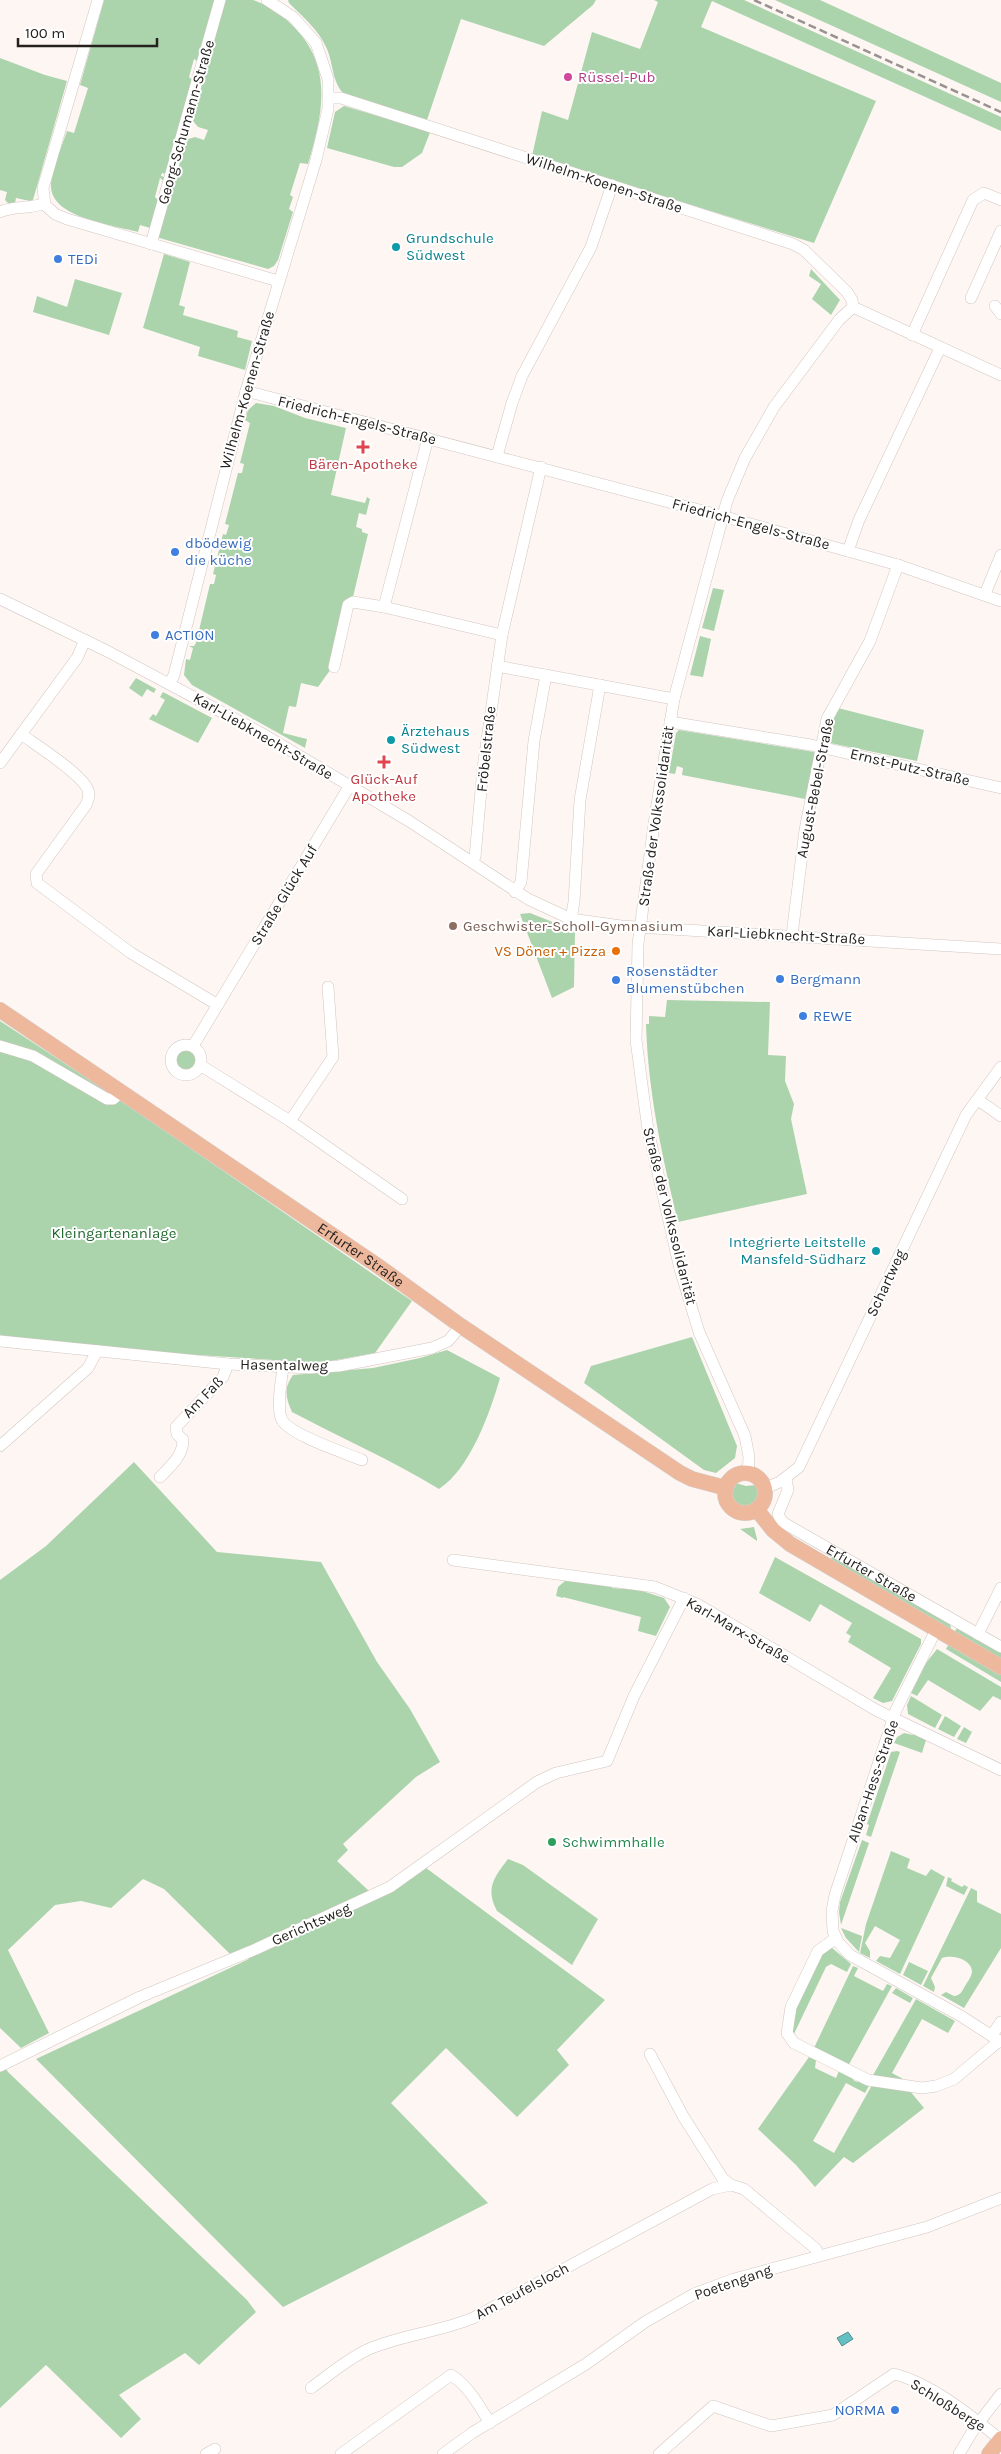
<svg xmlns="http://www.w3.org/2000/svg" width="1001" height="2454" viewBox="0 0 1001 2454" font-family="Karla,sans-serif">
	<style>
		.green { fill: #abd4ad }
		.water { fill: #64bfc3; stroke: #519092 }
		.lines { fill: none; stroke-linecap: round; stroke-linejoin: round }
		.minor-casing { stroke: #d2c6c0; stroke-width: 12 }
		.major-casing { stroke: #d3d3d2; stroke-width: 16 }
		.minor { stroke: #fff; stroke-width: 11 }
		.major { stroke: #eeb89d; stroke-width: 15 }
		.rail { stroke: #989290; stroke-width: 2.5; stroke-dasharray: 8 4; stroke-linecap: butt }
		.hotel-dot { fill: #d1479c; stroke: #fff; stroke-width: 2 }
		.culture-dot { fill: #0f9aa8; stroke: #fff; stroke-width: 2 }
		.shop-dot { fill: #3f7fe0; stroke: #fff; stroke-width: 2 }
		.health-dot { fill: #e0444e; stroke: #fff; stroke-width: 2 }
		.education-dot { fill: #8d6e63; stroke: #fff; stroke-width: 2 }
		.food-dot { fill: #e8710a; stroke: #fff; stroke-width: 2 }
		.leisure-dot { fill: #2e9e5b; stroke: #fff; stroke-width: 2 }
		.labels { text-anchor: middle; stroke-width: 4; stroke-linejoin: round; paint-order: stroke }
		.hotel-label { font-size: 15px; fill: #b23c85; stroke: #fff; text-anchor: start }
		.street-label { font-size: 15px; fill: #25211f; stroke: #fff }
		.culture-label { font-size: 15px; fill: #0d838f; stroke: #fff; text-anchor: start }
		.shop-label { font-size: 15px; fill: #366cbe; stroke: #fff; text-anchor: start }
		.health-label { font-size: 15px; fill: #be3a42; stroke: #fff }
		.education-label { font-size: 15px; fill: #785e54; stroke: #fff; text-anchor: start }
		.food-label { font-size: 15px; fill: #c56008; stroke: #fff; text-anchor: end }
		.park-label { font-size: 15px; fill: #20682d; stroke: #fff }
		.leisure-label { font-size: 15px; fill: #27864d; stroke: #fff; text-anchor: start }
	</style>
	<rect width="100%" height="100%" fill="#fef6f3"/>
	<!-- green -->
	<path class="green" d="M104 0H218L200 63 194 59 189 77 195 83 169 175 162 173 161 176 168 178 166 183 160 178 155 197 161 203 150 228 140 225 138 232C114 225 52 218 51 187 51 171 62 146 67 131L74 133 88 88 80 85Z
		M222 0C231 0 244 0 253 0 266 4 282 15 292 25 334 66 323 114 308 164L300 163 290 195 293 197 289 209 293 212 278 260 274 266 268 269 156 237 174 184 182 141 195 137 204 140 208 130 198 127 189 116Z
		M288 0H596L593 5 544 46 461 19 427 120 343 93C332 81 333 63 327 49 319 30 303 17 289 3Z
		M654 0H744L1001 117V131L712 1 701 27 876 101 814 243 532 156 542 111 568 120 592 32 640 49 658 2Z
		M775 0H820L1001 83V102Z
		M0 58 45 75 67 81 33 200 30 201 16 198 15 204 10 205 5 200 7 192 0 190Z
		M344 106 398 122 431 130 422 153 402 167H394L327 148 335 112Z
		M164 254 190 262 179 305 185 307 183 315 238 331 237 337 252 341 245 370 198 356 200 347 143 328Z
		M811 269 840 300 831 315 812 299 821 284 809 276Z
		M75 279 122 293 109 335 33 312 37 296 67 307Z
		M256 403 274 406 305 418 346 428 331 495 365 503 367 497 370 499 366 515 359 513 356 527 362 529V532L368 534 353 597 347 602 333 666 318 687 301 683 296 707 289 706 283 733 307 739 305 748 192 685 184 675 186 659 190 660 193 648 189 646H194L196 643 210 584H214L216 575 213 574 223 534 226 535 229 525 225 524 238 473H242L244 464 240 463 250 423 245 420 248 410Z
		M713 588 724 590 714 631 702 628Z
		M700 636 711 639 703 677 690 675Z
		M136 678 156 689 154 693 147 689 142 697 129 688Z
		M163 692 212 718 198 743 149 719 153 714 156 716 165 700 160 697Z
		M838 708 924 730 917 761 830 743C827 733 832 717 838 708Z
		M679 730 814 752 815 755 805 799 682 775 683 768 677 766 675 774 669 773 676 733Z
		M530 913 575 931 574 987 552 998 520 914Z
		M667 1000 770 1002 768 1055 786 1056 785 1081 794 1104 791 1119 807 1194 678 1222C662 1156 648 1092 646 1024H649V1016L665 1017Z
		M0 1021 122 1101 412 1301 375 1353 320 1363 166 1353 0 1336Z
		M174 1061a11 11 0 1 1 22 0a11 11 0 1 1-22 0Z
		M692 1337 737 1446 735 1458 716 1473 704 1470 584 1383 591 1366Z
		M447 1350 500 1378C490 1413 470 1469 439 1489 392 1460 341 1438 292 1412 286 1398 283 1389 293 1375L373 1368 420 1358Z
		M134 1462 217 1552 321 1562 377 1662 410 1709 440 1762 416 1777 343 1844 348 1850 337 1861 369 1891 390 1882 418 1862 605 2000 557 2050 569 2065 517 2117 446 2048 391 2103 488 2203 283 2307 36 2059 249 1959 231 1955 164 1889 143 1879 111 1908 81 1901 55 1905 8 1950 49 2033 21 2048 0 2028V1580L46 1546Z
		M736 1483 746 1486 756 1485 759 1493 755 1503 745 1507 735 1502 732 1494Z
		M754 1527 757 1539V1541L740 1529Z
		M833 1555 950 1624 951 1628 950 1629 853 1575 831 1559Z
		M775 1557 921 1639V1644L892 1701 883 1703 873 1698 891 1668 848 1642 851 1636 846 1633 852 1623 820 1604 810 1622 759 1593Z
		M565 1581 612 1584V1588L639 1590 664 1598 670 1607 656 1636 638 1631 641 1617 563 1597V1598L556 1596 558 1587Z
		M957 1628 1001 1653V1661L953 1634Z
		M949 1644 1001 1674V1682L946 1649Z
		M937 1649 1001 1687V1700L993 1696 980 1711 928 1680 917 1696 911 1693 926 1663Z
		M911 1696 942 1715 935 1728 908 1714 907 1705Z
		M945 1716 961 1726 954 1737 938 1729Z
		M964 1727 972 1732 966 1743 957 1739Z
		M904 1733 913 1735 914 1733 926 1740 922 1753 894 1743 897 1737Z
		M897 1751 900 1752 871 1837 866 1835 869 1825 867 1824 891 1752Z
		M862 1840 869 1843 841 1925 839 1912 840 1902Z
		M891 1851 910 1859 907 1868 926 1876 931 1869 945 1877 900 1974 876 1961 880 1956 890 1958 900 1940 875 1926 865 1943 870 1951V1958L860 1953 866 1924Z
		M508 1859 523 1865 598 1919 572 1965 497 1911C485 1889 494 1877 508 1859Z
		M948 1877 952 1879 951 1881 962 1887 964 1885 968 1887 964 1895 946 1886Z
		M971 1888 977 1891V1902L1001 1914V1948L964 2008 941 1995 946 1992 954 1996C961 1995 962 1991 965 1986 968 1981 972 1976 972 1971 971 1959 952 1954 942 1958L931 1978 935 1987 934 1992 923 1986Z
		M841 1928 862 1936 859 1952 846 1938Z
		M831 1947 851 1964 847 1972 831 1964 826 1967 792 2038 790 2021 821 1951Z
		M909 1962 928 1971 921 1985 903 1975Z
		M853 1966 858 1968 854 1976 883 1991 887 1984 892 1986 847 2068 813 2050Z
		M896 1988 913 1998 910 2003 892 1993Z
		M916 1999 955 2021 948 2033 922 2019 892 2073 903 2079 901 2082 872 2077Z
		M809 2057 816 2060 815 2068 836 2078 839 2071 853 2077V2080L857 2082 859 2080 870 2084 865 2093 846 2083 813 2141 834 2153 872 2085 910 2091 924 2108 853 2163 844 2157 815 2187 796 2165 758 2129Z
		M0 2061 8 2072 247 2300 256 2312 199 2365 185 2353 119 2395 141 2419 121 2438 46 2365 0 2408Z"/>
	<!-- water -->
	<path class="water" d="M848 2332 853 2339 842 2346 837 2338Z"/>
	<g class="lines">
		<defs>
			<g id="minor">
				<path d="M98 0 43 188 45 205 55 214 67 219 278 281"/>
				<path d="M329 98H341L793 244 804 250 847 292 852 300 853 307"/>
				<path d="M0 212C15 205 30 210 44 203"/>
				<path d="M151 244 220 0"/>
				<path d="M971 298 1001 231"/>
				<path d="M995 306 1001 314"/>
				<path d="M853 307 1001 375"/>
				<path d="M912 335 973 200 984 193 1001 200"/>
				<path d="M246 391 722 516 898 565 1001 601"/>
				<path d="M497 456 512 403 522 376 591 247 612 185"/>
				<path d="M848 551 859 520 940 348"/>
				<path d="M985 594 1001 555"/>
				<path d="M0 599 107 651 261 733 409 821 528 899 571 919 621 926 1001 949"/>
				<path d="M384 607 428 438"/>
				<path d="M497 666 674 699"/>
				<path d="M334 667 348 605 353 602 384 607 502 635"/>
				<path d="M170 683 174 675 246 391 316 160 328 109V79L316 43 293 17 267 0"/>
				<path d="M670 722 811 745 1001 788"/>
				<path d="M21 734C36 745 82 774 88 790 90 796 88 800 86 805L36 874 37 883 131 953 218 1005"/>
				<path d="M0 763 77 658 85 640"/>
				<path d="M472 862 475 857 483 768 502 635 541 467"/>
				<path d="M515 892 521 882 534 741 546 675"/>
				<path d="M571 919 574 902 580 800 600 685"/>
				<path d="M792 935 805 830 827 719 870 641 898 565"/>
				<circle cx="186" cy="1060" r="15"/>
				<path d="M0 1046 33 1056 107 1099H113L121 1092"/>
				<path d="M193 1046 350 785"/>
				<path d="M200 1065 290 1121 402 1199"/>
				<path d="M978 1100 1001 1116"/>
				<path d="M290 1121 333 1057 328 987"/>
				<path d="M0 1341 228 1364 310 1368 339 1366 432 1348 448 1341 461 1326"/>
				<path d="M283 1368C281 1383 277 1404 281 1418 286 1434 346 1453 362 1460"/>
				<path d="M0 1446 88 1368 97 1351"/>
				<path d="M748 1474 749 1457 745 1436 699 1332 680 1269 648 1130 636 1040 638 944 655 817 674 699 727 501 745 458 774 407 839 320 853 307"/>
				<path d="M160 1477C170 1467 183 1456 183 1440L177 1434 176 1427 223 1377 228 1364"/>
				<path id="s1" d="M786 1479 788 1490 778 1514 782 1522 1001 1647"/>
				<path d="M765 1488 780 1482 799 1467 966 1115 1001 1067"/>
				<path d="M453 1560 655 1587 697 1604 876 1710 1001 1770"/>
				<path d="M936 1630 896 1710 835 1895 832 1911 833 1931 838 1942 850 1955 961 2016 1001 2042"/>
				<path d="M978 1634 1001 1588"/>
				<path d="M836 1938 818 1951 791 2007 787 2033 794 2043 868 2080 922 2088 936 2086 954 2079 999 2041"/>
				<path d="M992 2035 1001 2022"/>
				<path d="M650 2054 683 2116 723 2179 731 2185 744 2189 816 2249 818 2256"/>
				<path d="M0 2066 140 1997 256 1949 390 1887 537 1782 556 1773 607 1761 634 1696 684 1598"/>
				<path d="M311 2388C329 2375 347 2359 369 2349 402 2335 439 2332 473 2318L712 2189 731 2185"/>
				<path d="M206 2454 215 2449"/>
				<path d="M341 2454 451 2375C469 2386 479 2406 490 2423"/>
				<path d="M443 2454 472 2433 586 2364 645 2322 694 2294 734 2279 927 2227 1001 2198"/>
				<path d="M659 2454 713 2406 771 2426 833 2415 894 2374C931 2383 971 2416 1001 2440"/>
				<path d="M959 2454 974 2429 1001 2394"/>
			</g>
			<g id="major">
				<path id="s2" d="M0 1010 378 1266 461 1326 680 1473 692 1479 726 1488"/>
				<circle cx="745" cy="1493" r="20"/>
				<path d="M757 1510 773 1530 790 1544 1001 1667"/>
				<path d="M989 2454 1001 2439"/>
			</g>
		</defs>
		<!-- minor casing -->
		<use href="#minor" class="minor-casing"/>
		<!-- major casing -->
		<use href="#major" class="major-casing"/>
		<!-- minor -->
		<use href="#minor" class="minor"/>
		<!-- major -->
		<use href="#major" class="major"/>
		<!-- rail -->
		<path class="rail" d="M754 0 1001 112"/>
	</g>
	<!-- markers -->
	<circle class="hotel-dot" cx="568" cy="77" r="5"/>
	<g class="culture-dot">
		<circle cx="396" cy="247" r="5"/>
		<circle cx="391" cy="740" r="5"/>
		<circle cx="876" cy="1251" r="5"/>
	</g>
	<g class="shop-dot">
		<circle cx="58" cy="259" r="5"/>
		<circle cx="175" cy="552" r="5"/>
		<circle cx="155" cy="635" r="5"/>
		<circle cx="780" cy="979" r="5"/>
		<circle cx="616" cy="980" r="5"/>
		<circle cx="803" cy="1016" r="5"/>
		<circle cx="895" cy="2410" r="5"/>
	</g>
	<g class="health-dot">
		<path d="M360.5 439.5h5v5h5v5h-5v5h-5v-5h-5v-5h5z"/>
		<path d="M381.5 754.5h5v5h5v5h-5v5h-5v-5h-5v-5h5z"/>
	</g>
	<circle class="education-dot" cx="453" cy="926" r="5"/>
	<circle class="food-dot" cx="616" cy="951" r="5"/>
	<circle class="leisure-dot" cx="552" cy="1842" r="5"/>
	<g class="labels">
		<!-- hotel labels -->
		<g class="hotel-label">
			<text x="578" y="82">Rüssel-Pub</text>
		</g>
		<!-- street labels -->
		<g class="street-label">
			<text transform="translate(186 122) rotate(-74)" y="5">Georg-Schumann-Straße</text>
			<text transform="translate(604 183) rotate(18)" y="5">Wilhelm-Koenen-Straße</text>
			<text transform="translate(247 390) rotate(-74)" y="5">Wilhelm-Koenen-Straße</text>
			<text transform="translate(357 420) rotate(14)" y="5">Friedrich-Engels-Straße</text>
			<text transform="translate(751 524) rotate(15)" y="5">Friedrich-Engels-Straße</text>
			<text transform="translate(263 736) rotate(30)" y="5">Karl-Liebknecht-Straße</text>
			<text transform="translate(486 749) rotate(-84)" y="5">Fröbelstraße</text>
			<text transform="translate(910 767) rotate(13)" y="5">Ernst-Putz-Straße</text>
			<text transform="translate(815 788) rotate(-79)" y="5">August-Bebel-Straße</text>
			<text transform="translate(656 816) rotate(-82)" y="5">Straße der Volkssolidarität</text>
			<text transform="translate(284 895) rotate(-59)" y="5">Straße Glück Auf</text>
			<text transform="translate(786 935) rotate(3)" y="5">Karl-Liebknecht-Straße</text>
			<text transform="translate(670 1216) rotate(76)" y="5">Straße der Volkssolidarität</text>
			<text dy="5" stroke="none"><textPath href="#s2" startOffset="436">Erfurter Straße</textPath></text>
			<text transform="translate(886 1283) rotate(-65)" y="5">Schartweg</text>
			<text transform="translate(284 1365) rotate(1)" y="5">Hasentalweg</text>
			<text transform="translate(203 1397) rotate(-46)" y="5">Am Faß</text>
			<text dy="5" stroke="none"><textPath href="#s1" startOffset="149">Erfurter Straße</textPath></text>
			<text transform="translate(738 1630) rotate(30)" y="5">Karl-Marx-Straße</text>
			<text transform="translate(873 1781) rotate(-71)" y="5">Alban-Hess-Straße</text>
			<text transform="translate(311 1924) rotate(-24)" y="5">Gerichtsweg</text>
			<text transform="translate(733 2282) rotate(-19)" y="5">Poetengang</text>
			<text transform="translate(522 2291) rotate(-28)" y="5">Am Teufelsloch</text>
			<text transform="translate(948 2405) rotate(32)" y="5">Schloßberge</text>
		</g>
		<!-- culture labels -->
		<g class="culture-label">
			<text x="406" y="243">Grundschule<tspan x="406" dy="17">Südwest</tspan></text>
			<text x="401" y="736">Ärztehaus<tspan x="401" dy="17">Südwest</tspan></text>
			<text x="866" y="1247" text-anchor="end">Integrierte Leitstelle<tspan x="866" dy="17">Mansfeld-Südharz</tspan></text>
		</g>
		<!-- shop labels -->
		<g class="shop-label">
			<text x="68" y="264">TEDi</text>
			<text x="185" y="548">dbödewig<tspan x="185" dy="17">die küche</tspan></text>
			<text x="165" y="640">ACTION</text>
			<text x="626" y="976">Rosenstädter<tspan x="626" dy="17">Blumenstübchen</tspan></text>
			<text x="790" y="984">Bergmann</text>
			<text x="813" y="1021">REWE</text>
			<text x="885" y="2415" text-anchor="end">NORMA</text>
		</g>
		<!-- health labels -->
		<g class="health-label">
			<text x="363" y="469">Bären-Apotheke</text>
			<text x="384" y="784">Glück-Auf<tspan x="384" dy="17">Apotheke</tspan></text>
		</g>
		<!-- education labels -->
		<g class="education-label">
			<text x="463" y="931">Geschwister-Scholl-Gymnasium</text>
		</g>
		<!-- food labels -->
		<g class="food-label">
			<text x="606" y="956">VS Döner + Pizza</text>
		</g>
		<!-- park labels -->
		<g class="park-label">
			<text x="114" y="1238">Kleingartenanlage</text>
		</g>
		<!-- leisure labels -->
		<g class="leisure-label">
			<text x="562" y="1847">Schwimmhalle</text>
		</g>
	</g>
	<!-- scale -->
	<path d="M18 38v8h139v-8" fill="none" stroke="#25211f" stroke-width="2.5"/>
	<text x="25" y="38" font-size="15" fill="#25211f" stroke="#ffffff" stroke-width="4" paint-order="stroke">100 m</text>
</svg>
